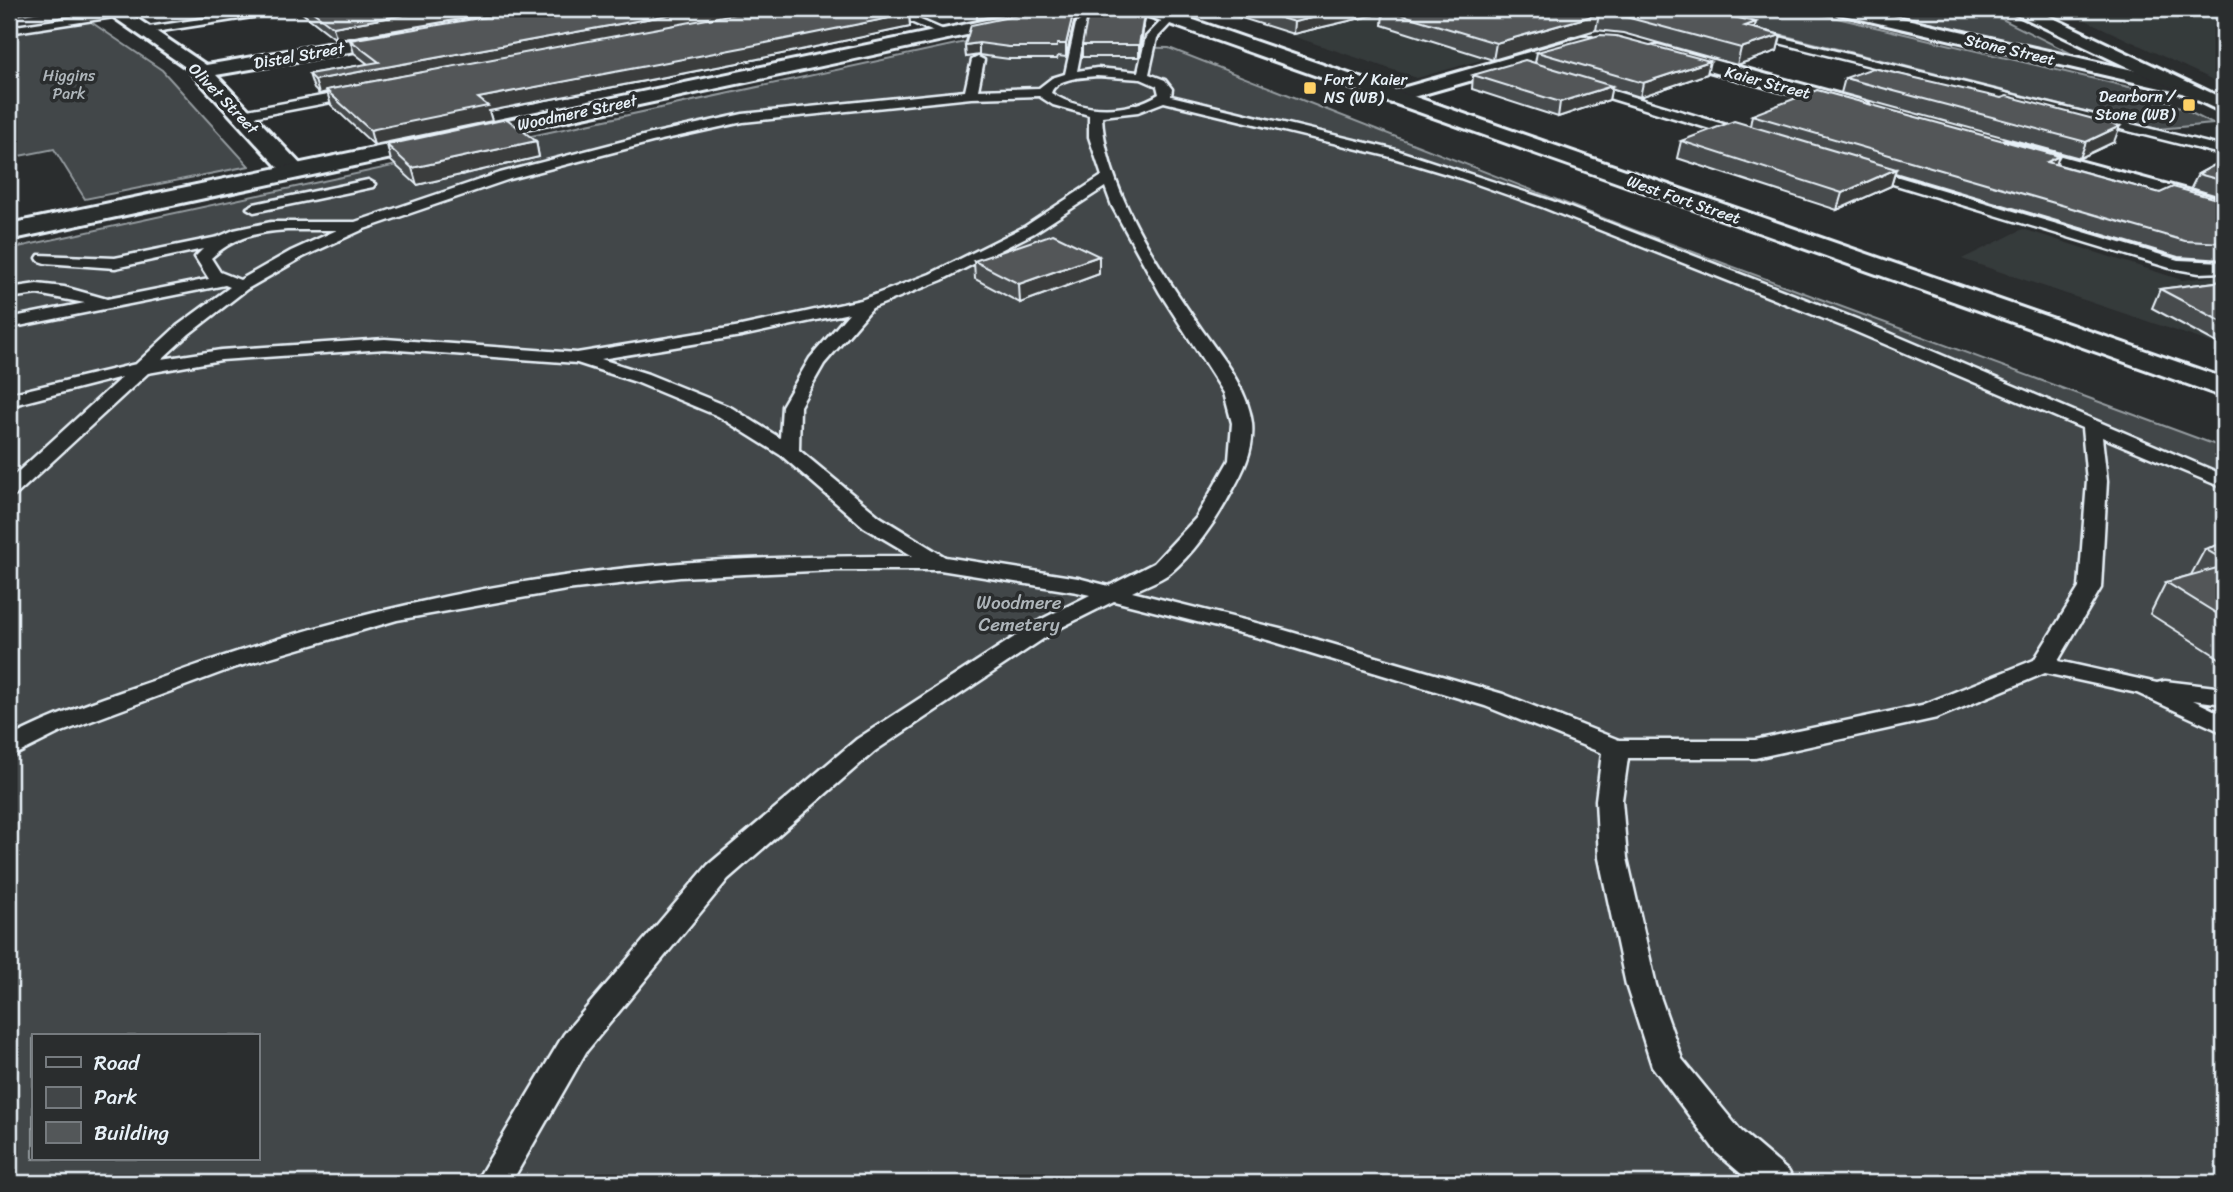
<svg xmlns="http://www.w3.org/2000/svg" width="2233" height="1192" viewBox="0 0 2233 1192" font-family="Sriracha,sans-serif">
	<style>
		.built { fill: #363a3b }
		.green { fill: #424648; stroke: #959ca0; stroke-width: 2; fill-rule: evenodd }
		.lines { fill: none; stroke-linecap: round; stroke-linejoin: round }
		.lane-casing { stroke: #e8f1f8; stroke-width: 5 }
		.street-casing { stroke: #e8f1f8; stroke-width: 6 }
		.secondary-casing { stroke: #e8f1f8; stroke-width: 6 }
		.primary-casing { stroke: #e8f1f8; stroke-width: 6 }
		.lane { fill: #2a2d2e; fill-rule: evenodd }
		.street { fill: #2a2d2e; fill-rule: evenodd }
		.secondary { fill: #2a2d2e; fill-rule: evenodd }
		.primary { fill: #2a2d2e; fill-rule: evenodd }
		.wall { fill: #474b4d; stroke: #e8f1f8; stroke-width: 2 }
		.shaded-wall { fill: #3a3d3e; stroke: #e8f1f8; stroke-width: 2 }
		.building { fill: #535759; stroke: #e8f1f8; stroke-width: 2 }
		.poi-dot { fill: #ffd166; stroke: #2a2d2e; stroke-width: 2.5 }
		.labels { text-anchor: middle; stroke-width: 7; stroke-linejoin: round; paint-order: stroke }
		.far-street-label { font-size: 16px; fill: #e8f1f8; stroke: #2a2d2e }
		.far-park-label { font-size: 16px; fill: #aeb5ba; stroke: #2a2d2e }
		.far-poi-label { font-size: 16px; fill: #e8f1f8; stroke: #2a2d2e; text-anchor: start }
		.park-label { font-size: 19px; fill: #aeb5ba; stroke: #2a2d2e }
	</style>
	<rect width="100%" height="100%" fill="#2a2d2e"/>
	<filter id="ink" filterUnits="userSpaceOnUse"><feTurbulence type="fractalNoise" baseFrequency=".0143" numOctaves="2"/><feDisplacementMap in="SourceGraphic" scale="14" xChannelSelector="R" yChannelSelector="G"/><feConvolveMatrix kernelMatrix="1 2 1 2 8 2 1 2 1" color-interpolation-filters="sRGB"/></filter>
	<g filter="url(#ink)">
		<!-- built -->
		<path class="built" d="M900 9H1004L935 23Z
			M1212 9H1632L1513 51 1417 78Z
			M2062 9H2224V85Z
			M2023 229 2182 280 2224 275V347L1962 259Z"/>
		<!-- green -->
		<path class="green" d="M1768 9H1799L2150 92 2213 124 2157 129 1730 22Z
			M1872 9H1982L2076 56Z
			M88 20 162 70 249 166 85 199 54 149 9 158V32Z
			M1021 30 1060 46 1169 48 1631 229 2224 448V1183H9V249ZM33 1036H257V1159H33Z"/>
		<g class="lines">
			<defs>
				<path id="lane" d="M265 9H289L284 12 142 34 136 31 142 28Z
					M881 9H895L953 34 943 36Z
					M1095 9H1106L1086 25 1077 71 1097 68 1138 72 1146 37 1166 16H1174V20L1157 38 1149 74 1165 80 1172 89 1171 96 1396 150 1552 201 1859 320 2224 475V488L2102 437 2107 481 2101 588 2058 661 2157 683 2165 681 2224 688V704L2193 700 2224 715V733L2137 693 2045 673 1937 718 1755 758H1628L1622 800 1627 858 1656 985 1682 1059 1741 1131 1789 1172 1794 1183H1752L1717 1153 1652 1066 1626 985 1599 858 1596 800 1602 753 1485 706 1268 640 1114 601 1058 629 875 751 728 879 586 1052 511 1183H475L564 1034 708 865 857 739 1042 619 1090 595 1077 592 940 570H834L680 577 566 590 397 620 233 668 59 733 9 758V738C57 713 109 696 161 678 327 617 504 577 680 563 758 557 836 556 913 556L864 527 782 456 718 416 636 382 577 363 385 349 221 360 148 373 16 495 9 497V480L122 377 9 406V394L136 364 177 326 230 287 225 285 9 328V318L85 303 37 294 9 298V288L37 284 64 287 107 299 209 279 195 257 203 249 115 268 45 263 39 261 37 258 39 255 115 258 218 237 234 230 271 222H355L500 173 651 134 743 114 965 91 972 60 978 57 984 60 978 90 1039 88 1052 78 1065 74 1076 24ZM1097 76 1141 79 1157 86 1159 94C1126 114 1083 113 1051 93 1056 78 1082 77 1097 76ZM1039 96 1053 105 1089 115V137L1102 176 1024 227 930 274 861 300 741 326 577 353 385 339 221 350 162 359 189 334 247 289 303 257 364 229 510 179 652 142 743 122 971 98ZM1164 102 1387 156 1460 178 1542 207 1847 328 2082 428 2087 481 2079 588 2034 660 1922 705 1755 740H1619L1503 694 1284 630 1132 592C1144 586 1159 581 1170 573 1191 556 1213 525 1226 502 1240 477 1255 453 1252 423 1248 389 1221 357 1202 330 1161 270 1105 190 1102 116L1138 112ZM1105 187 1112 206 1160 293 1224 393 1232 423 1229 460 1196 518 1154 563 1109 586 1078 578 945 557 880 517 799 450 800 406 824 364 872 308 942 280 1034 233ZM287 230H337L291 251 240 280 220 272 211 258C234 237 257 232 287 230ZM849 313 810 358 782 406 780 438 732 408 648 374 601 359 741 336Z
					M116 11 121 14 120 16 9 33V27Z
					M1751 30 2224 147V155L1747 35V31Z
					M1580 81 1753 133 1755 136 1753 139H1743L1576 88V82Z
					M359 89 365 93 363 96 242 119 236 115 242 111Z
					M1865 167 2178 260 2224 262V272L2199 273 2170 268 1860 174V168Z
					M368 180 375 184 373 187 254 212 247 208 254 204Z"/>
				<path id="street" d="M102 9H123L206 65 402 31 411 37 402 43 216 75 303 167 307 172 303 177H287L187 68Z
					M1830 9H1862L2182 81 2189 83 2192 87 2189 91 2182 93 1839 14Z
					M1585 36 1592 38 1595 42 1592 46 1392 103 1385 101 1381 97 1385 93Z
					M1658 45 1867 102 1870 107 1867 112 1859 113 1651 55 1648 51 1651 47Z
					M2005 141 2224 200V215L1997 153 1994 148 1997 143Z"/>
				<path id="secondary" d="M1039 9H1073L1064 14 9 240V224Z
					M2011 9H2034L2224 99V113L2014 13Z"/>
				<path id="primary" d="M1136 9H1162L2224 378V397L1139 13Z"/>
			</defs>
			<!-- lane casing -->
			<use href="#lane" class="lane-casing"/>
			<!-- street casing -->
			<use href="#street" class="street-casing"/>
			<!-- secondary casing -->
			<use href="#secondary" class="secondary-casing"/>
			<!-- primary casing -->
			<use href="#primary" class="primary-casing"/>
			<!-- lane -->
			<use href="#lane" class="lane"/>
			<!-- street -->
			<use href="#street" class="street"/>
			<!-- secondary -->
			<use href="#secondary" class="secondary"/>
			<!-- primary -->
			<use href="#primary" class="primary"/>
		</g>
		<!-- wall -->
		<path class="wall" d="M297 9H519L337 40Z
			M1047 9H1092L1074 22 1066 57 1058 56 1057 59H1009L979 55 966 57 965 45Z
			M1145 9V18L1139 57H1082V45Z
			M1213 9H1597L1756 22 1754 28 1781 35 1777 51 1737 65 1623 33 1596 30 1493 60 1382 25 1383 13 1293 34Z
			M909 14 910 27 748 61 489 111 492 121 374 145 331 105 327 92 319 94 314 89 309 74 368 64 354 53 350 40Z
			M1537 52 1707 74 1640 97 1611 88 1609 100 1558 117 1472 89 1473 75 1535 63Z
			M1845 78 2114 142 2080 158 1841 93Z
			M1752 115 2059 156 2056 164 2160 193 2224 201V260L2178 257 1895 173 1891 186 1837 210 1677 158 1681 141 1750 126Z
			M536 141 539 157 417 185 391 161 387 145Z
			M2224 160V198L2191 188 2198 174Z
			M974 261 1099 274 1020 303 975 279Z
			M2224 281V346L2219 344 2152 308 2160 289Z
			M2224 543V661L2150 614 2166 582 2191 575 2205 549Z"/>
		<!-- shaded-wall -->
		<path class="shaded-wall" d="M9 9H53L9 16Z
			M440 9H519L337 40 333 27Z
			M701 9H771L326 90 327 92 319 94 315 80Z
			M977 9H1028L977 19Z
			M1076 9H1092L1074 22 1066 57V44L1074 10Z
			M1145 9V18L1139 57V45Z
			M1353 9H1401H1383V13L1293 34 1294 22Z
			M909 14 910 27 748 61 489 111 492 121 374 145 370 130 478 98Z
			M1599 14 1596 30 1493 60 1496 43Z
			M1756 22 1752 38 1745 26Z
			M1781 35 1777 51 1737 65 1741 48Z
			M979 43V55L966 57 965 45Z
			M1710 61 1707 74 1640 97 1643 83Z
			M1612 86 1609 100 1558 117 1560 102Z
			M2120 126 2114 142 2080 158 2086 142Z
			M536 141 539 157 417 185 412 168Z
			M2059 156 2054 171 2047 162Z
			M1896 169 1891 186 1837 210 1842 193Z
			M1099 256V274L1020 303 1019 284Z"/>
		<!-- building -->
		<path class="building" d="M309 9H440L333 27Z
			M532 9H701L315 80 309 74 379 62 350 40Z
			M761 9H897L909 14 746 47 478 98 488 106 370 130 326 90Z
			M1047 9H1076L1074 10 1066 44H1057V47H1009L979 43 965 45 971 25Z
			M1096 9H1145L1139 45H1082L1088 15Z
			M1250 9H1353L1294 22Z
			M1383 9H1597L1601 10 1605 9H1698L1756 22 1745 26 1781 35 1741 48 1626 17 1599 14 1496 43Z
			M1600 35 1616 36 1710 61 1643 83 1537 52Z
			M1525 60 1612 86 1560 102 1473 75Z
			M1873 68 2001 98 2007 96 2120 126 2086 142 1845 78Z
			M1817 90 2059 156 2047 162 2160 193 2173 187 2224 201V243L2185 241 1752 115Z
			M507 119 536 141 412 168 387 145Z
			M1734 121 1896 169 1842 193 1681 141Z
			M2224 160V181L2198 174Z
			M1053 234 1099 256 1019 284 974 261Z
			M2224 281V323L2160 289Z
			M2224 543V560L2205 549Z
			M2224 566V618L2166 582Z"/>
	</g>
	<!-- markers -->
	<g class="poi-dot">
		<rect x="1303" y="81" width="14" height="14" rx="3.5"/>
		<rect x="2182" y="98" width="14" height="14" rx="3.5"/>
	</g>
	<g class="labels">
		<!-- far-street labels -->
		<g class="far-street-label">
			<text transform="translate(2010 49) rotate(13)" y="6">Stone Street</text>
			<text transform="translate(299 55) rotate(-10)" y="6">Distel Street</text>
			<text transform="translate(1768 82) rotate(15)" y="6">Kaier Street</text>
			<text transform="translate(224 98) rotate(46)" y="6">Olivet Street</text>
			<text transform="translate(577 112) rotate(-12)" y="6">Woodmere Street</text>
			<text transform="translate(1684 199) rotate(19)" y="6">West Fort Street</text>
		</g>
		<!-- far-park labels -->
		<g class="far-park-label">
			<text x="69" y="81">Higgins<tspan x="69" dy="18">Park</tspan></text>
		</g>
		<!-- far-poi labels -->
		<g class="far-poi-label">
			<text x="1324" y="85">Fort / Kaier<tspan x="1324" dy="18">NS (WB)</tspan></text>
			<text x="2175" y="102" text-anchor="end">Dearborn /<tspan x="2175" dy="18">Stone (WB)</tspan></text>
		</g>
		<!-- park labels -->
		<g class="park-label">
			<text x="1019" y="609">Woodmere<tspan x="1019" dy="22">Cemetery</tspan></text>
		</g>
	</g>
	<!-- margin -->
	<rect width="2233" height="1192" fill="none" stroke="#2a2d2e" stroke-width="35"/>
	<rect x="18" y="18" width="2198" height="1157" fill="none" stroke="#e8f1f8" stroke-width="2.5" filter="url(#ink)"/>
	<!-- legend -->
	<rect x="32" y="1034" width="228" height="126" fill="#2a2d2e" stroke="#767b7f" stroke-width="2"/>
	<rect x="46" y="1057" width="35" height="10" fill="#2a2d2e" stroke="#767b7f" stroke-width="2"/>
	<text x="94" y="1070" font-size="21" fill="#e8f1f8">Road</text>
	<rect x="46" y="1087" width="35" height="21" fill="#424648" stroke="#767b7f" stroke-width="2"/>
	<text x="94" y="1104" font-size="21" fill="#e8f1f8">Park</text>
	<rect x="46" y="1122" width="35" height="21" fill="#535759" stroke="#767b7f" stroke-width="2"/>
	<text x="94" y="1140" font-size="21" fill="#e8f1f8">Building</text>
</svg>
